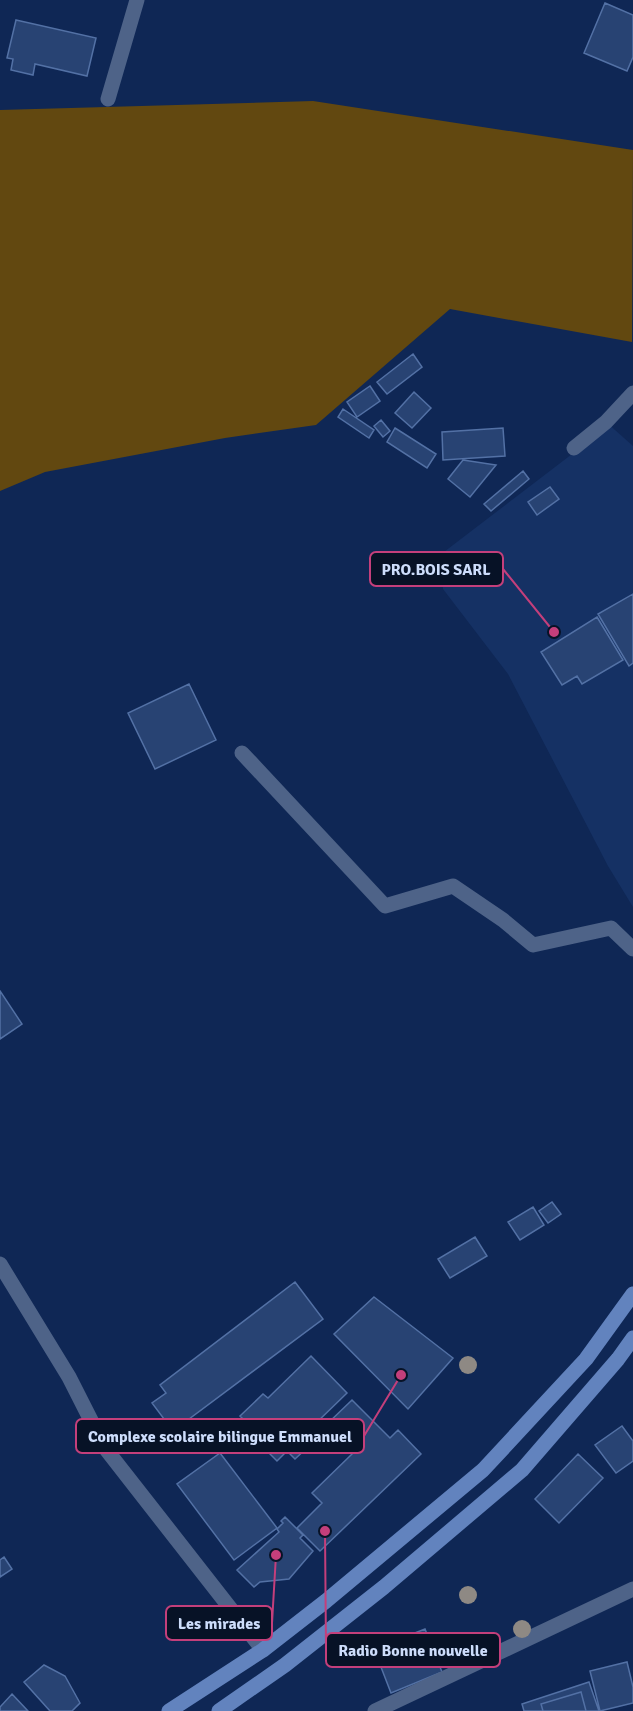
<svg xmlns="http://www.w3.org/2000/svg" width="633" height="1711" viewBox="0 0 633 1711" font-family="Signika,sans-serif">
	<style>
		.built { fill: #153164 }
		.green { fill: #624810 }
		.building { fill: #284373; stroke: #5371a5; stroke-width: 1.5 }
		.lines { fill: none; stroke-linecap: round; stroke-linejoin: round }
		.minor { stroke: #4e6388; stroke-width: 15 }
		.secondary { stroke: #6283be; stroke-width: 15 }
		.tree { fill: #8e8984 }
		.leader { fill: none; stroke: #c43f7b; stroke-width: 2 }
		.callout-dot { fill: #c43f7b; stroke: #071226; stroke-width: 2 }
		.callout { fill: #071226; stroke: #c43f7b; stroke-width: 2 }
		.callout-label { font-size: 16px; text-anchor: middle; font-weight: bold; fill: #cdddfb }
	</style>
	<rect width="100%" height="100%" fill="#0f2755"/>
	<!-- built -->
	<path class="built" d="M606 422 633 446V907L608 866 508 674 443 589 440 555 576 451Z"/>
	<!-- green -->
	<path class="green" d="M313 101 633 150 632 342 450 309 316 425 225 438 45 472 0 491V110Z"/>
	<!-- building -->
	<path class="building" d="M605 3 633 15V57L627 71 584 53Z
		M16 20 96 38 87 76 35 64 33 75 11 70 13 59 7 58Z
		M413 354 422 367 387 394 377 382Z
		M370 386 380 401 357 417 347 402Z
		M414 392 431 408 412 428 395 413Z
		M343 409 374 430 369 438 338 417Z
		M381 420 390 431 383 437 374 426Z
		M395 428 436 454 427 468 387 442Z
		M503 428 505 456 443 460 442 432Z
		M463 460 496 465 470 497 448 479Z
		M523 471 529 479 491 511 484 504Z
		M550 487 559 499 537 515 528 502Z
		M633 594V663L629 666 598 614Z
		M597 617 623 660 582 684 577 676 562 685 541 652Z
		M189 684 216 740 155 769 128 713Z
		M0 991 22 1024 0 1039Z
		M552 1202 561 1214 548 1223 539 1211Z
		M533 1207 544 1225 520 1240 508 1222Z
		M475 1237 487 1256 450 1278 438 1259Z
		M295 1282 323 1319 173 1431 152 1403 166 1393 160 1385Z
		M374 1297 453 1358 408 1409 334 1334Z
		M311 1356 347 1393 314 1425 322 1434 295 1459 287 1451 277 1461 256 1440 260 1436 240 1416 263 1394 268 1398Z
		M352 1400 390 1438 398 1430 421 1454 320 1551 297 1528 322 1503 312 1493 352 1454 325 1426Z
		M622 1426 633 1441V1461L616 1473 595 1445Z
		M220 1453 277 1528 234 1560 177 1484Z
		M578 1454 603 1478 559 1523 535 1499Z
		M285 1517 303 1535 300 1538 313 1551 289 1579 260 1582 254 1587 237 1570 279 1532 277 1529 283 1523 281 1521Z
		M4 1557 12 1569 0 1577V1560Z
		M425 1629 442 1672 391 1693 374 1649Z
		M627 1662 633 1687V1703L600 1711 590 1671Z
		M44 1665 65 1676 80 1703 72 1711H50L24 1682Z
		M589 1682 599 1711H586L581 1692 541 1704 543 1711H524L522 1704Z
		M581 1692 586 1711H543L541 1704Z
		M12 1694 28 1711H0V1707Z"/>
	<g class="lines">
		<!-- minor -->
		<path class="minor" d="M108 99 137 0
			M574 448 606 422 633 393
			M242 753 385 906 453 886 503 920 533 945 611 928 633 949
			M0 1264 69 1377 105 1448 263 1650
			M375 1711 633 1589"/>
		<!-- secondary -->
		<path class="secondary" d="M169 1711 263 1650 326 1601 483 1470 586 1359 633 1294
			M219 1711 285 1665 384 1587 522 1470 618 1359 633 1338"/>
	</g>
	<!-- trees -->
	<g class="tree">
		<circle cx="468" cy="1365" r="9"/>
		<circle cx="468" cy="1595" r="9"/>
		<circle cx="522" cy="1629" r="9"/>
	</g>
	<!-- callouts -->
	<path class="leader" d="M554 632L503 569M401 1375L364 1436M276 1555L272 1623M325 1531L326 1650"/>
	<g class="callout-dot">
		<circle cx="554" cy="632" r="6"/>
		<circle cx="401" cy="1375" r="6"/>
		<circle cx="276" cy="1555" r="6"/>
		<circle cx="325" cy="1531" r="6"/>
	</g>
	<g class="callout">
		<rect x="370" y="552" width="133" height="34" rx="6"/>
		<rect x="76" y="1419" width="288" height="34" rx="6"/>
		<rect x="166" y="1606" width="106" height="34" rx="6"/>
		<rect x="326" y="1633" width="174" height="34" rx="6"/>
	</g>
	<g class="callout-label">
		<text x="436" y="575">PRO.BOIS SARL</text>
		<text x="220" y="1442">Complexe scolaire bilingue Emmanuel</text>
		<text x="219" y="1629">Les mirades</text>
		<text x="413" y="1656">Radio Bonne nouvelle</text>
	</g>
</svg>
